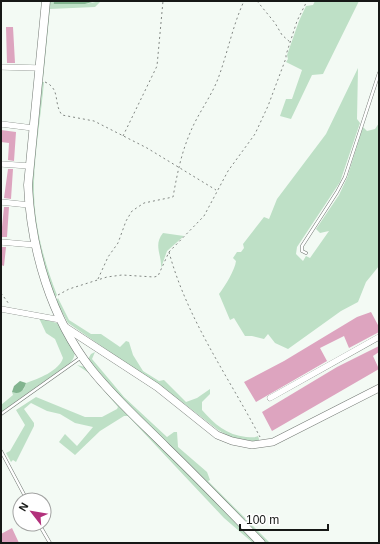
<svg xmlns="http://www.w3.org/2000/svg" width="380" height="544" viewBox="0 0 380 544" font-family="Helvetica,sans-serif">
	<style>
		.green { fill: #bee0c6 }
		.water { fill: #82b48f }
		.building { fill: #dda4bf }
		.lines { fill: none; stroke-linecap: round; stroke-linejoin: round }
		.service-casing { stroke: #717772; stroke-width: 3.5 }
		.minor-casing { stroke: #717772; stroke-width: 6 }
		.tertiary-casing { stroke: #717772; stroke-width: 8 }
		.primary-casing { stroke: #717772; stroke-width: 9 }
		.path { stroke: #828783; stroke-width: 1; stroke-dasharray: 2 3; stroke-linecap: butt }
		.service { stroke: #fff; stroke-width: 2.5 }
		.minor { stroke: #fff; stroke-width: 5.5 }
		.tertiary { stroke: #fff; stroke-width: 7 }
		.primary { stroke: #fff; stroke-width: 8 }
	</style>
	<rect width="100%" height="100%" fill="#f3faf4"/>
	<!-- green -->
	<path class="green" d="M48 1H53V3L85 4 101 1 95 7 50 9 43 80H40Z
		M315 1H359L323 74 312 75 291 119 280 116 286 99H292L302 70 286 62 288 59 287 55 299 21 306 6 313 5Z
		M358 68 357 119 360 123 340 182 297 247 296 254 303 261 306 256 310 258 329 231 320 233 316 229 339 195 347 178 363 127 367 131 375 129 379 123V266L366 282 358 302 341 311 288 349 275 343 268 334 264 339 252 336H245L234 318 230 320 219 294C225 286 235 270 236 261L233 258 237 252H241L244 248 243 244 264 217 269 219 277 199 326 134Z
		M39 82H44C41 115 35 149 34 182 33 221 43 259 57 295L55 298 43 268 31 197Z
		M163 233 184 236 167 251 161 268C162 255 153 245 163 233Z
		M58 298 69 320 91 334H101L120 347 126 341 129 342 133 355 143 371 159 381 164 380 186 402 197 398 210 389V394L202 402V410C214 424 227 435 246 437 251 437 255 438 258 436L260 442 232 438 218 430 182 402 68 323 56 301Z
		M39 318 57 323C66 335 83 349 70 363L1 412V405L13 395 12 392 15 393 24 389 26 383C38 379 59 371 63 358L55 339 46 333Z
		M95 352 92 359 124 397 167 437 174 432H177L178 447 207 472 210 480 208 481 270 543H266L120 397 88 359 91 354Z
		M77 365 85 367 258 543H253L224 518 128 416H124L100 431 75 455 59 442 65 434 77 446 93 427 75 423 60 414 47 411 31 403 24 409 34 423V426L16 462 13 460 11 462 6 453 10 451 25 425 16 410 36 397 85 417H102L117 409 118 407 89 373Z"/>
	<!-- water -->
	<path class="water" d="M53 1H96L85 4H54Z
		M20 381 26 383C24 390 20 395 12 392L14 386Z"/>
	<!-- building -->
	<path class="building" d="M6 27H13L15 63H7Z
		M1 130 16 132 14 161 8 160 9 143 1 142Z
		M8 169H13L11 199 4 198Z
		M4 207H9L7 237H1Z
		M1 247H6L4 266 1 265Z
		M371 312 379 327V332L349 348 344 336 320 348 327 361 256 402 244 382 284 361 357 317Z
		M379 346V352L373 356 379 369 272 431 262 412 337 367Z
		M12 528 19 543H1V534Z"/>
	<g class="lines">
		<defs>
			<path id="service" d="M306 253 302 251V246L337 192 345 177 379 73
				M1 414 80 358
				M1 451 27 500
				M39 524 50 543"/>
			<path id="minor" d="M1 67 39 68
				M1 124 33 128
				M1 164 30 166
				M1 202 29 205
				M1 242 35 245
				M1 309 61 320
				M270 398 379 337"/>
			<path id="tertiary" d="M65 327 157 387 217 435 232 441 252 445 273 442 379 388"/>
			<path id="primary" d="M46 1 28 185C31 250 51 318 91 369 114 398 141 422 167 448 199 479 230 511 261 543"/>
		</defs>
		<!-- service casing -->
		<use href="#service" class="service-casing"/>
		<!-- minor casing -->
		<use href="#minor" class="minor-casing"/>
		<!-- tertiary casing -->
		<use href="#tertiary" class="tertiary-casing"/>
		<!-- primary casing -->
		<use href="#primary" class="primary-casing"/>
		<!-- path -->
		<path class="path" d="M257 1 275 23 282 35 290 42
			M45 82C61 89 53 103 62 115L94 121 147 148 216 190
			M123 136 157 66 163 1
			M169 252C187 319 228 376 260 437
			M98 279 108 257 118 243 126 221 132 211 144 203 173 197C177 175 181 154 190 133 198 113 212 96 219 76 228 51 233 25 244 1
			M1 293 9 304
			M58 295 69 289 107 277 122 275 154 277 158 276 169 252 204 216 228 171 255 134 268 106 286 58V55L297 21 307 1"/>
		<!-- service -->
		<use href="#service" class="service"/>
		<!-- minor -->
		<use href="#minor" class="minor"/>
		<!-- tertiary -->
		<use href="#tertiary" class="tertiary"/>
		<!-- primary -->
		<use href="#primary" class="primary"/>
	</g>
	<!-- border -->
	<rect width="380" height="544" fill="none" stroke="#161816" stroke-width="4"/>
	<!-- north arrow -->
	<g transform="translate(32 512) rotate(301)"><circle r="19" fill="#ffffff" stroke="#a2a3a2"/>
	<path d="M0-3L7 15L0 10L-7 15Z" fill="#b2317c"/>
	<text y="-6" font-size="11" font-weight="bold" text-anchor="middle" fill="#161816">N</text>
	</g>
	<!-- scale -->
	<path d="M240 524v6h88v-6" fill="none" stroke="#161816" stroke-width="2"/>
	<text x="246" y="524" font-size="12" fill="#161816" stroke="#ffffff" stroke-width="3" paint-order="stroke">100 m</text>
</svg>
